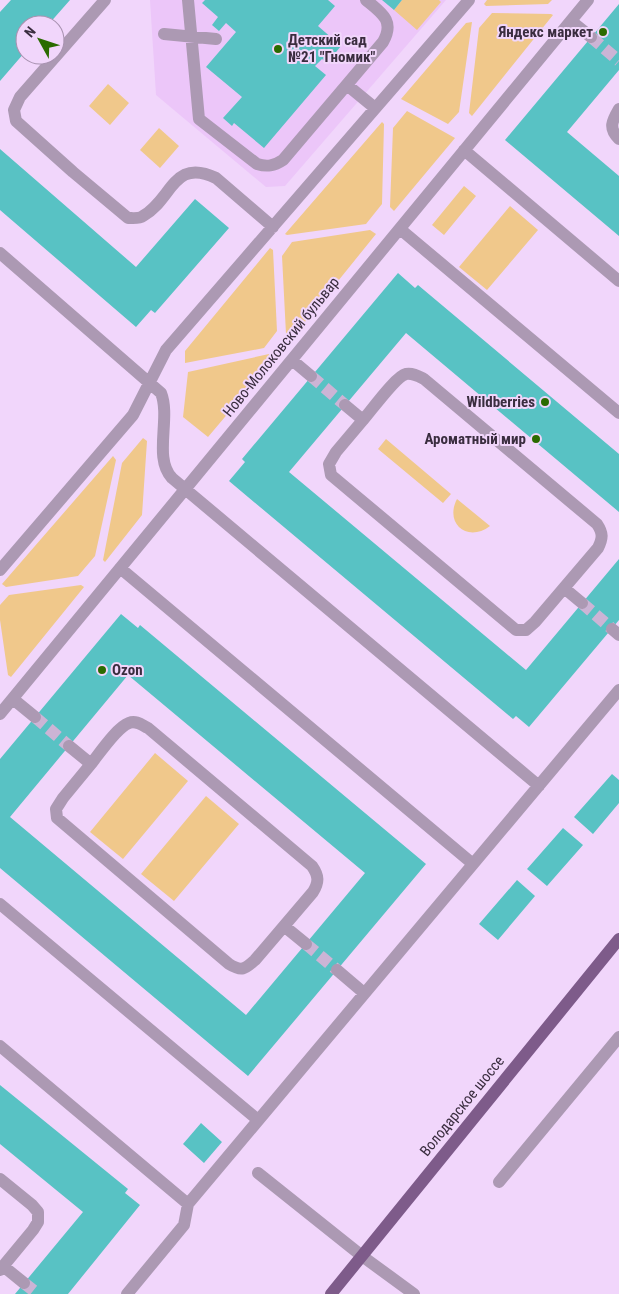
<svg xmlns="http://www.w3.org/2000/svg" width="619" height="1294" viewBox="0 0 619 1294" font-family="'Roboto Condensed',sans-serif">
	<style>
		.built { fill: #ecc6f9 }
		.green { fill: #f0c88b }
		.building { fill: #58c2c4; fill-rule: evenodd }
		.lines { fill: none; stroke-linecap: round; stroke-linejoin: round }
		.minor-tunnel { stroke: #ccb4d5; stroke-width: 12; stroke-dasharray: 12 6; stroke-linecap: butt }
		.minor { stroke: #ac99b3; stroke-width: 12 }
		.major { stroke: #7e5b8a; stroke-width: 12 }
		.poi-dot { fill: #2b6b00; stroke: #f1d6fb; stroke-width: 2 }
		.labels { text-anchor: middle; stroke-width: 4; stroke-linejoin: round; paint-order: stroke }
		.poi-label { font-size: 15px; font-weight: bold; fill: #3a2d3f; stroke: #f1d6fb; text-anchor: end }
		.street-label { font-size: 15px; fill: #3a2d3f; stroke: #f1d6fb }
	</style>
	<rect width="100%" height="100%" fill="#f1d6fb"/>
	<!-- built -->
	<path class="built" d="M150 0H446L285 186 266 187 156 95Z"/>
	<!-- green -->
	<path class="green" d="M402 0H439L441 2 417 30 394 10Z
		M487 0H552L548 4 486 6 484 4Z
		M492 13 551 14 553 15 472 116 469 113 479 28Z
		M472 22 459 112 448 124 401 99 466 23Z
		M108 84 129 103 110 125 89 106Z
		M407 111 455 138 394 211 390 207 393 128Z
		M382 122 384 124 382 204 366 224 287 235 285 234Z
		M159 128 179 146 160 168 140 150Z
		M464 186 476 196 444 235 432 225Z
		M510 206 538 230 487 290 459 267Z
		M370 230 376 234 292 338 286 334 282 256 292 242Z
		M270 248 273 250 277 331 264 348 185 363V351Z
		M269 354 274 359 208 437 183 417 188 372Z
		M143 438 147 441 142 515 105 562 103 560 122 463Z
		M386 439 451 494 443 503 378 449Z
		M113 456 116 460 95 556 78 576 6 587 2 584Z
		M457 499 490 526C468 543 444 524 457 499Z
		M81 585 84 587 11 677 8 675 0 620V605L9 595Z
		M155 753 188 781 123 859 90 832Z
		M206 796 239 824 174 901 141 874Z"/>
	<!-- building -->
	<path class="building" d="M11 0H70L48 25H25V52L0 81V12Z
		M205 0H328L335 6 318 26 341 46 327 63 322 59 315 66 326 75 264 148 234 123 232 126 223 118 242 97 206 67 236 32 226 23 219 31 212 25 218 17 202 3Z
		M382 0H402L394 10Z
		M619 4V70L567 132 619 176V236L505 140Z
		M0 149 136 267 195 199 229 228 155 313 151 310 136 327 0 210Z
		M398 273 415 288 418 285 619 454V512L406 333 289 472 526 670 619 559V620L529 727 516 716 513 719 229 481 245 462 242 459Z
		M121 614 138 628 140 625 426 864 248 1076 0 868V759ZM128 675 365 873 246 1015 10 817Z
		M612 774 619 780V803L593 834 574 817Z
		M563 828 583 845 547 886 527 869Z
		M517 880 535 896 498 940 479 924Z
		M0 1085 128 1189 125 1193 140 1205 68 1294H15L83 1212 0 1144Z
		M201 1123 222 1142 204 1163 183 1144Z"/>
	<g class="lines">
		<!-- minor-tunnel -->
		<path class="minor-tunnel" d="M591 37 619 61
			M311 376 345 405
			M582 603 612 629
			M35 717 69 746
			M306 944 337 970
			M24 1283 38 1294"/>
		<!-- minor -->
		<path class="minor" d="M105 0 20 97 14 110 16 121 73 172 128 218C133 218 139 219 143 216 172 200 173 157 216 178L273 227
			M188 0 199 119 257 164C267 167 274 166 283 160L383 42C395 21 382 13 366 0
			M571 21 591 37
			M164 34 216 39
			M347 85 375 108
			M619 109C612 121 608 128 619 139
			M464 150 619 281
			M400 229 619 413
			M0 253 161 393C171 418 153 458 172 478L539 786
			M292 360 311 376
			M345 405 363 420C371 411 396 376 406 374 413 373 418 376 424 379L597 524C603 533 603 538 598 548L535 622 526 630H516L331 475 329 464 336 452 363 420
			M120 568 473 864
			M0 570 133 415 166 350 469 0
			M564 588 582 603
			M612 629 619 635
			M13 699 35 717
			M0 714 588 0
			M69 746 91 764C99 754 117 727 129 723 136 720 142 725 148 728L312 866C319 876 319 882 313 892L255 960C245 969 242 972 229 964L57 818 56 809 63 798 91 764
			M0 904 258 1120
			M284 926 306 944
			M337 970 364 993
			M0 1046 188 1204
			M258 1173 362 1256 414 1294
			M0 1179 32 1205 38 1212V1222L33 1230 0 1270
			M499 1182 619 1037
			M3 1266 24 1283
			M127 1294 184 1225 188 1204 619 690"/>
		<!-- major -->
		<path class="major" d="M331 1294 619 939"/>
	</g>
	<!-- markers -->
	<g class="poi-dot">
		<circle cx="603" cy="32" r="5"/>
		<circle cx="278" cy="49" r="5"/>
		<circle cx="545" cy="402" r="5"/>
		<circle cx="536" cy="439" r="5"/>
		<circle cx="102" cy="670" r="5"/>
	</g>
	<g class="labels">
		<!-- poi labels -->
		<g class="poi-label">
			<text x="593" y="37">Яндекс маркет</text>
			<text x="288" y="45" text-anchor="start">Детский сад<tspan x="288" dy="17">№21 "Гномик"</tspan></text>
			<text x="535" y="407">Wildberries</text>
			<text x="526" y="444">Ароматный мир</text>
			<text x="112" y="675" text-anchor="start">Ozon</text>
		</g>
		<!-- street labels -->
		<g class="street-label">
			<text transform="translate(281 347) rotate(-51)" y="5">Ново-Молоковский бульвар</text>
			<text transform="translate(462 1106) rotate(-51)" y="5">Володарское шоссе</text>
		</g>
	</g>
	<!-- north arrow -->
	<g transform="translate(40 40) rotate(310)"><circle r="24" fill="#f1d6fb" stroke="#a892b0"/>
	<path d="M0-4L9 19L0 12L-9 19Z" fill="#2b6b00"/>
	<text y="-8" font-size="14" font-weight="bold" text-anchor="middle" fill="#3a2d3f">N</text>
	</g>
</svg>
